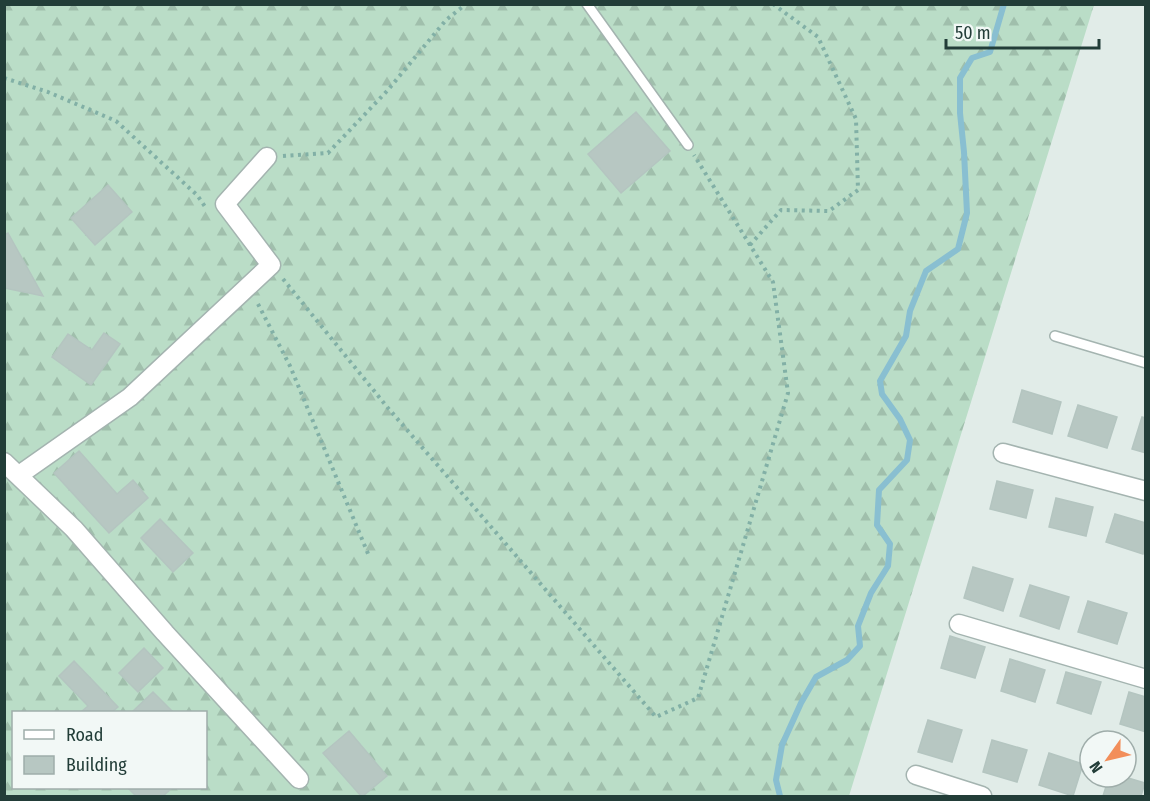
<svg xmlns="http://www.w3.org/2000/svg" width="1150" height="801" viewBox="0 0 1150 801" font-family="'Fira Sans Condensed',sans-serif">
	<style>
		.forest { fill: url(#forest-firs); fill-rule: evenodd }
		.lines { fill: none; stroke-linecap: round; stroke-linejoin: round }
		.stream { stroke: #89bfd1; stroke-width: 6 }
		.building { fill: #b7c7c2; stroke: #b4c5c0; stroke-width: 1.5 }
		.service-casing { stroke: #a4b4b0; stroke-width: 12 }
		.minor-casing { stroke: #a4b4b0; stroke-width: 21 }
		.path { stroke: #82b0a6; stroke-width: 4; stroke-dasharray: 3 4.5; stroke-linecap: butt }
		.service { stroke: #fff; stroke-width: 9 }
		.minor { stroke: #fff; stroke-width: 18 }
	</style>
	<defs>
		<pattern id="forest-firs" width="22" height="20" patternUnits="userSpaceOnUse" patternTransform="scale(1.5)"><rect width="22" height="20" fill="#baddc7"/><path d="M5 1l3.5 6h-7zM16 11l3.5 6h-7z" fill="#a0bfac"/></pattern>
	</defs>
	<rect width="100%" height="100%" fill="#e1ece8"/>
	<!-- forest -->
	<path class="forest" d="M5 5H1094L849 796H5ZM14 712H206V788H14Z"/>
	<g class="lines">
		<!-- stream -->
		<path class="stream" d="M780 796 776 780 782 745 801 703 816 677 847 660 860 646 858 626 871 593 888 566 890 544 877 525 879 490 907 460 910 440 900 419 882 394 880 381 906 336 910 311 926 271 958 249 967 213 964 152 960 113V78L972 58 990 52 1004 4"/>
	</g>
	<!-- building -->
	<path class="building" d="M636 112 670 151 621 193 588 154Z
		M108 185 132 212 95 245 71 218Z
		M8 233 43 296 4 288V235Z
		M104 333 120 344 91 385 52 357 68 334 92 350Z
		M1022 390 1061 402 1052 434 1013 422Z
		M1078 405 1117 417 1107 448 1068 436Z
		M1142 417 1146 418V453L1132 449Z
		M79 451 117 494 133 480 148 498 109 533 54 473Z
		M997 481 1033 490 1026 518 990 509Z
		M1056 498 1093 507 1086 536 1049 527Z
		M1115 514 1146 523V544L1143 554 1106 542Z
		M160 519 193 553 173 572 141 538Z
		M973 567 1013 579 1003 611 964 598Z
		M1030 585 1069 597 1059 629 1020 616Z
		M1088 601 1127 613 1117 644 1078 632Z
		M950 636 985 647 975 678 941 668Z
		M144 648 163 668 138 692 119 673Z
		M1010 659 1045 670 1035 702 1001 691Z
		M74 661 118 707 112 712H81L88 706 59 676Z
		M1066 672 1101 682 1091 714 1057 703Z
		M153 692 173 712H132Z
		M1129 692 1146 697V732L1120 724Z
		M928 720 962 730 952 762 918 752Z
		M349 731 387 776 363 796H361L323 753Z
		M992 740 1027 750 1017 782 983 772Z
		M1049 753 1083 764 1073 796 1039 785Z
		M1109 777H1125L1145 783 1141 796H1103Z
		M128 788H172L163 796H136Z"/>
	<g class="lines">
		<defs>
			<path id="service" d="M587 4 688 145
				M1055 336 1146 363"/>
			<path id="minor" d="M1003 453 1146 491
				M4 462 74 529 165 633 299 779
				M19 475 130 397 271 265 225 204 267 157
				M959 624 1146 679
				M916 775 982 796"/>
		</defs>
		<!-- service casing -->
		<use href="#service" class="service-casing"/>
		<!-- minor casing -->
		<use href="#minor" class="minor-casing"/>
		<!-- path -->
		<path class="path" d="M4 78 48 92 116 121 197 195 206 208
			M283 156 328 153 387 91 446 20 466 4
			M750 245 781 210 829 211 858 190 856 119 818 37 773 4
			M283 279 388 408 656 717 698 698 788 393 773 282 694 155
			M258 304 290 366 369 556"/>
		<!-- service -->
		<use href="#service" class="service"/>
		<!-- minor -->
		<use href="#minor" class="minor"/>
	</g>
	<!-- border -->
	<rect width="1150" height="801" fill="none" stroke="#223d38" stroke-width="12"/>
	<!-- legend -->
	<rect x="12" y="711" width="195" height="78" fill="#f2f8f6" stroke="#9fadaa" stroke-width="1.5"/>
	<rect x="24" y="730" width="30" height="9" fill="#ffffff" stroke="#9fadaa" stroke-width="1.5"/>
	<text x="66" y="741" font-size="18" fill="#223d38">Road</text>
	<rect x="24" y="756" width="30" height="18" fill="#b7c7c2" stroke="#9fadaa" stroke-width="1.5"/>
	<text x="66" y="771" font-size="18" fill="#223d38">Building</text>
	<!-- north arrow -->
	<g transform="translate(1108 759) rotate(236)"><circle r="28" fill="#f2f8f6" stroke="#9fadaa" stroke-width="1.5"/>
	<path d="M0-4.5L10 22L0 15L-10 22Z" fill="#f28e5a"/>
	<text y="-9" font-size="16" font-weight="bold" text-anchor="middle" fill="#223d38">N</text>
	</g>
	<!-- scale -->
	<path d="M946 39v9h153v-9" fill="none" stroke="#223d38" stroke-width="3"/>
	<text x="955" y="39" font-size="18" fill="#223d38" stroke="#f2f8f6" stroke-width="4.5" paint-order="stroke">50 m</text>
</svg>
